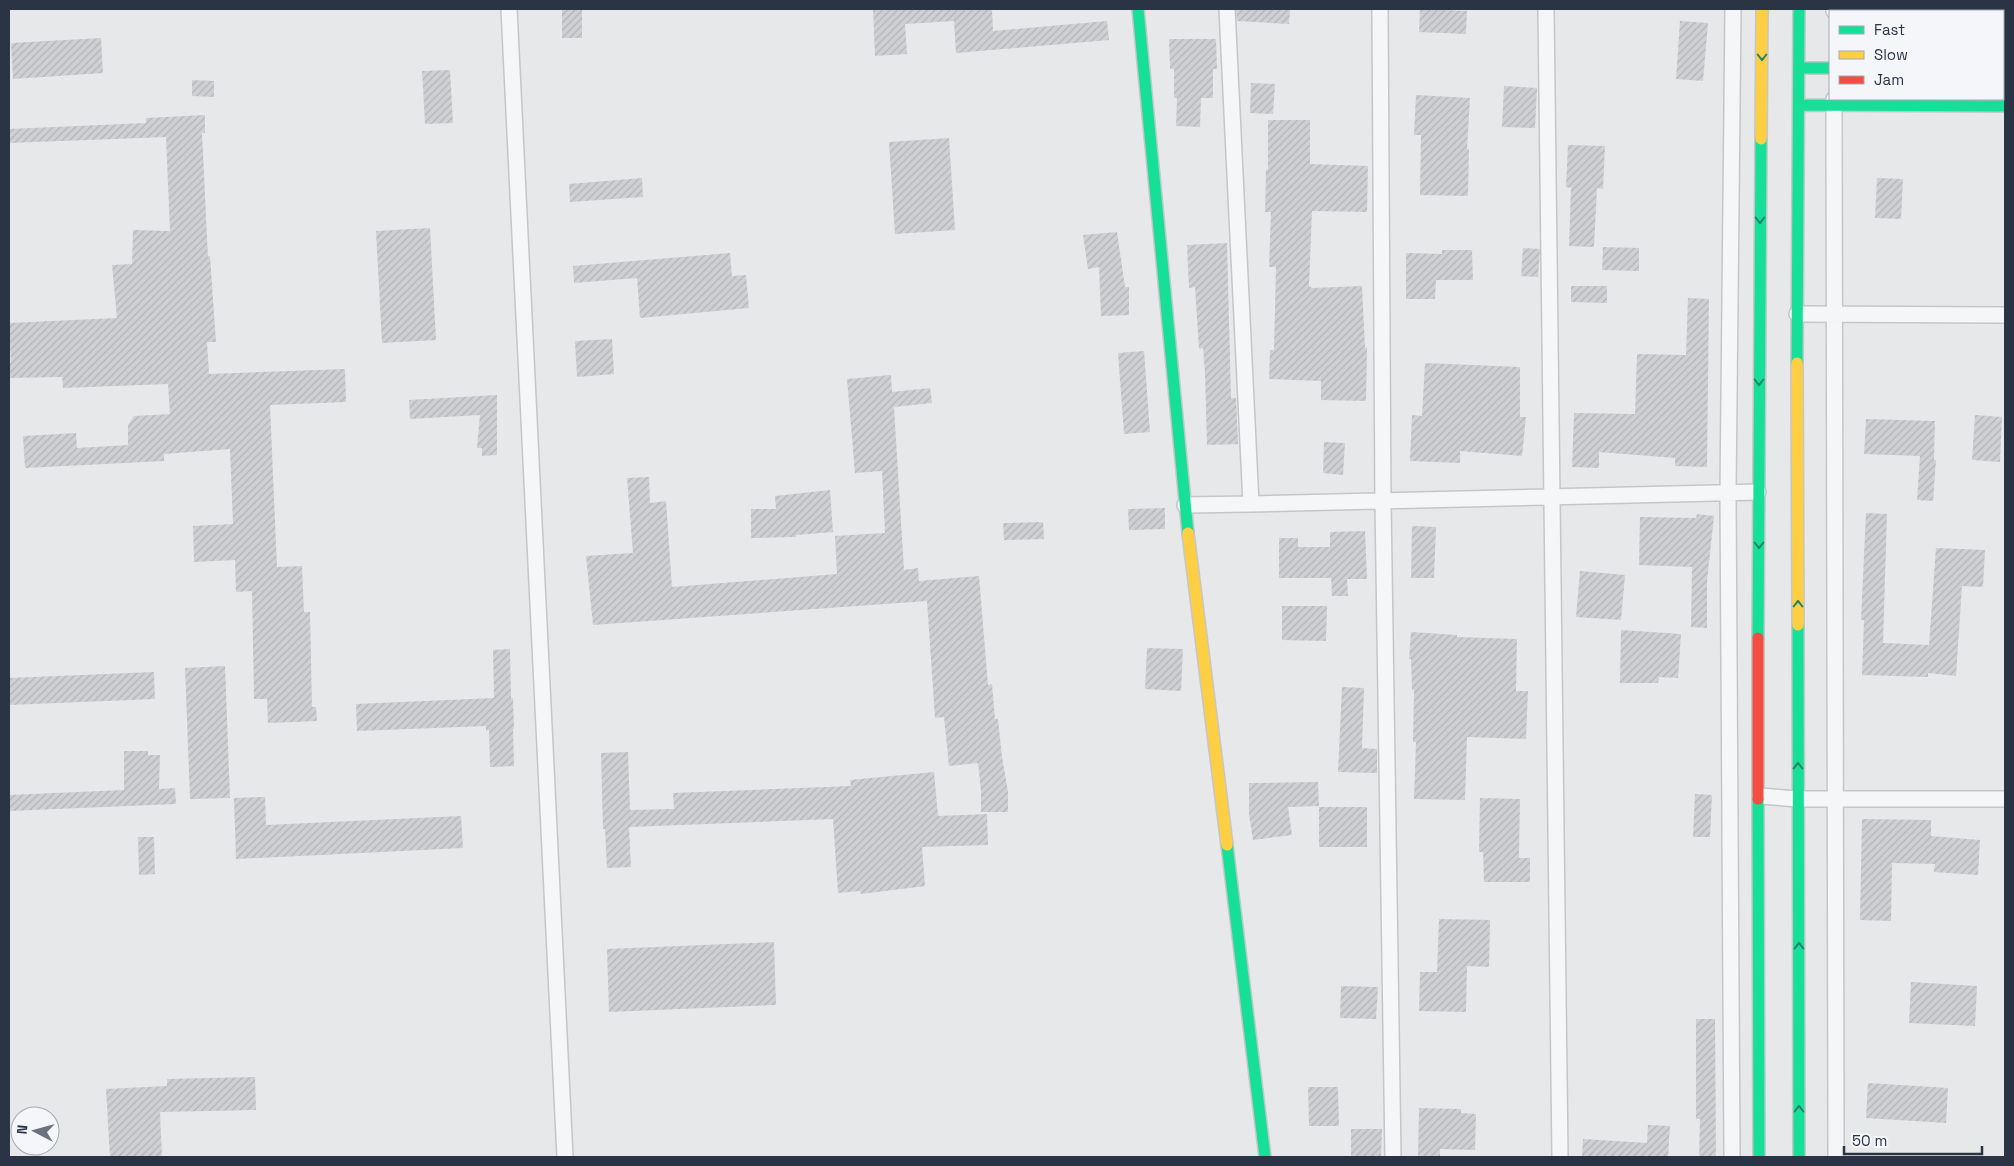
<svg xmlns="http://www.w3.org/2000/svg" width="2014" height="1166" viewBox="0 0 2014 1166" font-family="'Space Grotesk',sans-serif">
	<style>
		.building { fill: url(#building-hatch) }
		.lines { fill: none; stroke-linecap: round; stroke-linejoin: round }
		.street-casing { stroke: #c4c6c8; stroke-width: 18 }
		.fast-casing { stroke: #c4c6c8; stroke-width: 14 }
		.slow-casing { stroke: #c4c6c8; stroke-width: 14 }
		.jam-casing { stroke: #c4c6c8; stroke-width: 14 }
		.street { stroke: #f5f6f7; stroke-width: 15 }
		.fast { stroke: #16e098; stroke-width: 11 }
		.slow { stroke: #ffcf43; stroke-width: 11 }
		.jam { stroke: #f24e42; stroke-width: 11 }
		.oneway { stroke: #22816a }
	</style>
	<defs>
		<pattern id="building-hatch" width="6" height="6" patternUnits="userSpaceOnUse" patternTransform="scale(1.25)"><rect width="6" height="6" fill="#ced0d3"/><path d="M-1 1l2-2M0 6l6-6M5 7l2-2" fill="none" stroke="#b1b3b6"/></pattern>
	</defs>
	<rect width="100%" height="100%" fill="#e6e8ea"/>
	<!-- building -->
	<path class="building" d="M562 9H582V38H562Z
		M873 9H992L993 31 1107 21 1109 40 956 53 954 21 905 24 907 54 875 56Z
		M1236 9H1290L1289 24 1237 21Z
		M1420 9 1467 11 1466 34 1419 32Z
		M1680 21 1708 23 1703 81 1676 79Z
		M101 38 103 73 13 79 11 43Z
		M1169 39H1216L1217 69H1213V98H1201L1200 127 1176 126 1177 98H1174V69H1170Z
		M450 70 453 123 425 124 422 71Z
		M192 80 214 81V97L192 96Z
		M1251 83 1275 84 1273 114 1250 113Z
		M1504 86 1537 88 1535 128 1502 127Z
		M1416 95 1470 98 1467 149H1469L1468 196 1420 195 1421 135H1414Z
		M205 115V133H202L208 257 210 256 216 342H207L209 374 345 369 346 402 270 405 277 567 302 566 304 612H310L312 707H316L317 721 268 723 267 699H254L252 591 236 592 235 560 194 562 193 526 233 524 230 449 164 454V461L25 468 23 436 76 433 77 448 128 445V425L134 416 170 414 168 384 63 388 62 377 9 378V363H11L9 323 117 318 112 265 132 264 133 230 170 231 166 137 9 143V129L146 123V118Z
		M1268 120H1310V164L1368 166 1367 212 1312 211 1309 286 1312 288 1362 286 1365 348H1367L1366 401 1321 400V381L1269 379 1270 350H1274L1276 267H1269L1271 212H1265L1266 170H1268Z
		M949 138 955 230 895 234 889 142Z
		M1568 145 1605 146 1603 189 1597 188 1594 247 1569 246 1571 188 1566 187Z
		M642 178 643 197 570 202 569 184Z
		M1877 178 1903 179 1901 219 1875 218Z
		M430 228 436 340 382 343 376 231Z
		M1117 232 1125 287H1129V315L1101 316 1099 267 1088 269 1083 235Z
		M1227 243 1231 398H1236L1238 444 1207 445 1205 373 1203 348 1199 349 1195 287 1189 288 1187 245Z
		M1603 247 1639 248V271L1602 270Z
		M1523 248 1540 249 1538 277 1521 276Z
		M1442 250H1472L1473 280H1436L1435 299H1406V253L1442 254Z
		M730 253 732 276 746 275 749 308 640 318 637 278 574 283 573 266Z
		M1571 286H1607V303L1571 302Z
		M1688 298 1709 299 1707 467 1675 466V458L1599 452V468L1572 467 1574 413 1635 414 1637 354 1686 355Z
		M612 339 614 374 577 377 575 341Z
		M1144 351 1150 432 1124 434 1118 353Z
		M1425 363 1520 367V417H1526L1522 456 1460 451V463L1410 461 1412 415 1422 416Z
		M891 375 892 392 930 388 932 403 894 407 904 570 918 568 919 581 979 576 988 685 992 684 995 719H998L1002 757 1008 792V812H981V791L978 763 949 766 944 717 935 718 927 601 593 625 586 556 633 553 627 478 649 477 650 503 666 501 672 587 837 574 835 536 885 533 882 471 855 473 847 379Z
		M497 395V455L482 456V448H477L480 415 410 419 409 400Z
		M1975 415 2002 417 2000 462 1972 460Z
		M1866 419 1935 421 1934 460H1936L1933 501 1917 500 1920 456 1864 454Z
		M1324 442 1345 443 1343 475 1323 473Z
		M830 490 833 532 796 535V537L751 538V509H776L775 496Z
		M1165 508V529L1129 530 1128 509Z
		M1866 513 1887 514 1883 643 1929 645 1936 548 1985 550 1983 587 1962 586 1956 676 1928 673V677L1862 675 1864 620H1861Z
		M1697 514 1714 516 1707 581V628L1691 627 1692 567 1639 565 1640 517 1696 518Z
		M1043 522 1044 539 1004 540 1003 523Z
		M1412 526 1436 527 1434 578H1411Z
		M1365 531 1367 579H1347L1348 596H1332L1331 578H1279V538H1298V547H1330V532Z
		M1580 571 1625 575 1621 620 1576 617Z
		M1282 606H1327L1326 641 1282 640Z
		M1621 630 1681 634 1678 678 1659 677 1658 683H1620Z
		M1411 632 1457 635V637L1517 639 1516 691H1528L1526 739 1467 737 1465 800 1414 799 1416 742H1413L1414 690H1412L1411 659H1409Z
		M1147 648 1183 649 1181 691 1145 689Z
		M510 649 511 698H513L514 729H513L514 766 490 767 489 730 486 731V726L357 731 356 704 494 698 493 650Z
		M225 666 230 798 190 799 185 668Z
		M154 672 155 699 9 705V678Z
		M1342 687 1364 688 1362 748 1377 749V773L1338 772Z
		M124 751H148V755H160L159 789 175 788 176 804 9 811V795L124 790Z
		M628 752 630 810 674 809 673 793 851 786 850 780 934 772 938 816 987 814 988 845 922 847 925 886 861 894 860 891 838 893 833 819 630 827 629 828 631 867 607 868 605 829H603L601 753Z
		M1318 782 1319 806 1288 807 1292 835 1253 840 1249 815V783Z
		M1695 794 1712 795 1710 837H1693Z
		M265 797 266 825 461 816 463 848 236 859 234 798Z
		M1480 798 1520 799 1519 858H1530V882H1484L1483 852H1479Z
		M1319 807H1367V847H1319Z
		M1862 819 1931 820V836L1980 840 1978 875 1934 872 1935 864 1892 863 1891 921 1860 920Z
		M138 837H154L155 874 139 875Z
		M1439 919 1490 920 1489 967 1467 966 1466 1012 1419 1011 1420 972H1437Z
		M774 942 776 1005 609 1012 607 949Z
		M1911 982 1977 986 1975 1026 1909 1023Z
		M1341 986 1378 987 1376 1019 1340 1018Z
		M1696 1019H1715L1716 1157H1699L1700 1119H1696Z
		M255 1077 256 1110 160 1112 162 1157H110L106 1089 167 1086V1079Z
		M1868 1083 1948 1088 1946 1123 1866 1118Z
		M1308 1087H1338L1339 1126H1309Z
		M1419 1108 1461 1109V1113L1476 1114 1475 1150 1440 1149V1157H1418Z
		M1648 1125 1670 1126 1668 1157H1582L1583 1139 1647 1143Z
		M1351 1129H1382L1381 1157H1351Z"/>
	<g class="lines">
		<defs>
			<path id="street" d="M509 9 565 1157
				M1227 9 1251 504 1758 492
				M1380 9 1383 502 1393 1157
				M1546 9 1560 1157
				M1834 9V11
				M1834 99 1836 1157
				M1797 314 2005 315
				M1185 505 1251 504
				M1760 796 1798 799H2005
				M1732 1157 1728 493 1733 9"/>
			<path id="fast" d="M1138 9 1188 533
				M1799 68H1830
				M2003 69H2005
				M1799 105 2005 106
				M1797 363 1799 9
				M1798 625 1799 1157
				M1758 638 1761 139
				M1758 799 1759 1157
				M1227 845 1265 1157"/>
			<path id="slow" d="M1761 139 1762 9
				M1797 363 1798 625
				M1188 533 1227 845"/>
			<path id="jam" d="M1758 638V799"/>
		</defs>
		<!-- street casing -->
		<use href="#street" class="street-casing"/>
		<!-- fast casing -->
		<use href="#fast" class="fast-casing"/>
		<!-- slow casing -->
		<use href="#slow" class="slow-casing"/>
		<!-- jam casing -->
		<use href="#jam" class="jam-casing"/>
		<!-- street -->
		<use href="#street" class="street"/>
		<!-- fast -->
		<use href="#fast" class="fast"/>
		<!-- slow -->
		<use href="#slow" class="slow"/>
		<!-- jam -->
		<use href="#jam" class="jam"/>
	</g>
	<!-- one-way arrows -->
	<defs><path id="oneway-chevron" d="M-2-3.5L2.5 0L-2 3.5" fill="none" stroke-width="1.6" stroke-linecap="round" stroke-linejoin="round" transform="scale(1.25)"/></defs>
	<g class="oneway">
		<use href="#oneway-chevron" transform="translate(1762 57) rotate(90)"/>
		<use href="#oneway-chevron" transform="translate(1760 220) rotate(90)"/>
		<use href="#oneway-chevron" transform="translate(1759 382) rotate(90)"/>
		<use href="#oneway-chevron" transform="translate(1759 545) rotate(90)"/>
		<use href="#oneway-chevron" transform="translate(1798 604) rotate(-90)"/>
		<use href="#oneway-chevron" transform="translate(1798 766) rotate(-90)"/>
		<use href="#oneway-chevron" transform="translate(1799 946) rotate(-90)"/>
		<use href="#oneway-chevron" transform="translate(1799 1109) rotate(-90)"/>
	</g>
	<!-- border -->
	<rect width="2014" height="1166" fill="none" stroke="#2b3445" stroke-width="20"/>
	<!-- legend -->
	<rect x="1829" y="10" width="175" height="90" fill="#f4f6f9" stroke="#a4a8b1"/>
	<rect x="1839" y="26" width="25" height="8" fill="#16e098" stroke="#a4a8b1"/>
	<text x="1874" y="35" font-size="15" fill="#2b3445">Fast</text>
	<rect x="1839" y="51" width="25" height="8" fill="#ffcf43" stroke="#a4a8b1"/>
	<text x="1874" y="60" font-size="15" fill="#2b3445">Slow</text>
	<rect x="1839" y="76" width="25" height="8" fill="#f24e42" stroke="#a4a8b1"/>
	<text x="1874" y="85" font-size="15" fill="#2b3445">Jam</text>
	<!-- north arrow -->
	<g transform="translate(35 1131) rotate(276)"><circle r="24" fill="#f4f6f9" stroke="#a4a8b1"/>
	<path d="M0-4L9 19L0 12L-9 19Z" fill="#6c737f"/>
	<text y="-8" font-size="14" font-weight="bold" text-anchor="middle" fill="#2b3445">N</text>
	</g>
	<!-- scale -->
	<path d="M1844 1146v8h138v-8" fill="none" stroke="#2b3445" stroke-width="2.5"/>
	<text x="1852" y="1146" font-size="15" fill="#2b3445" stroke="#f4f6f9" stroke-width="4" paint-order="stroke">50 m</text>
</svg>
